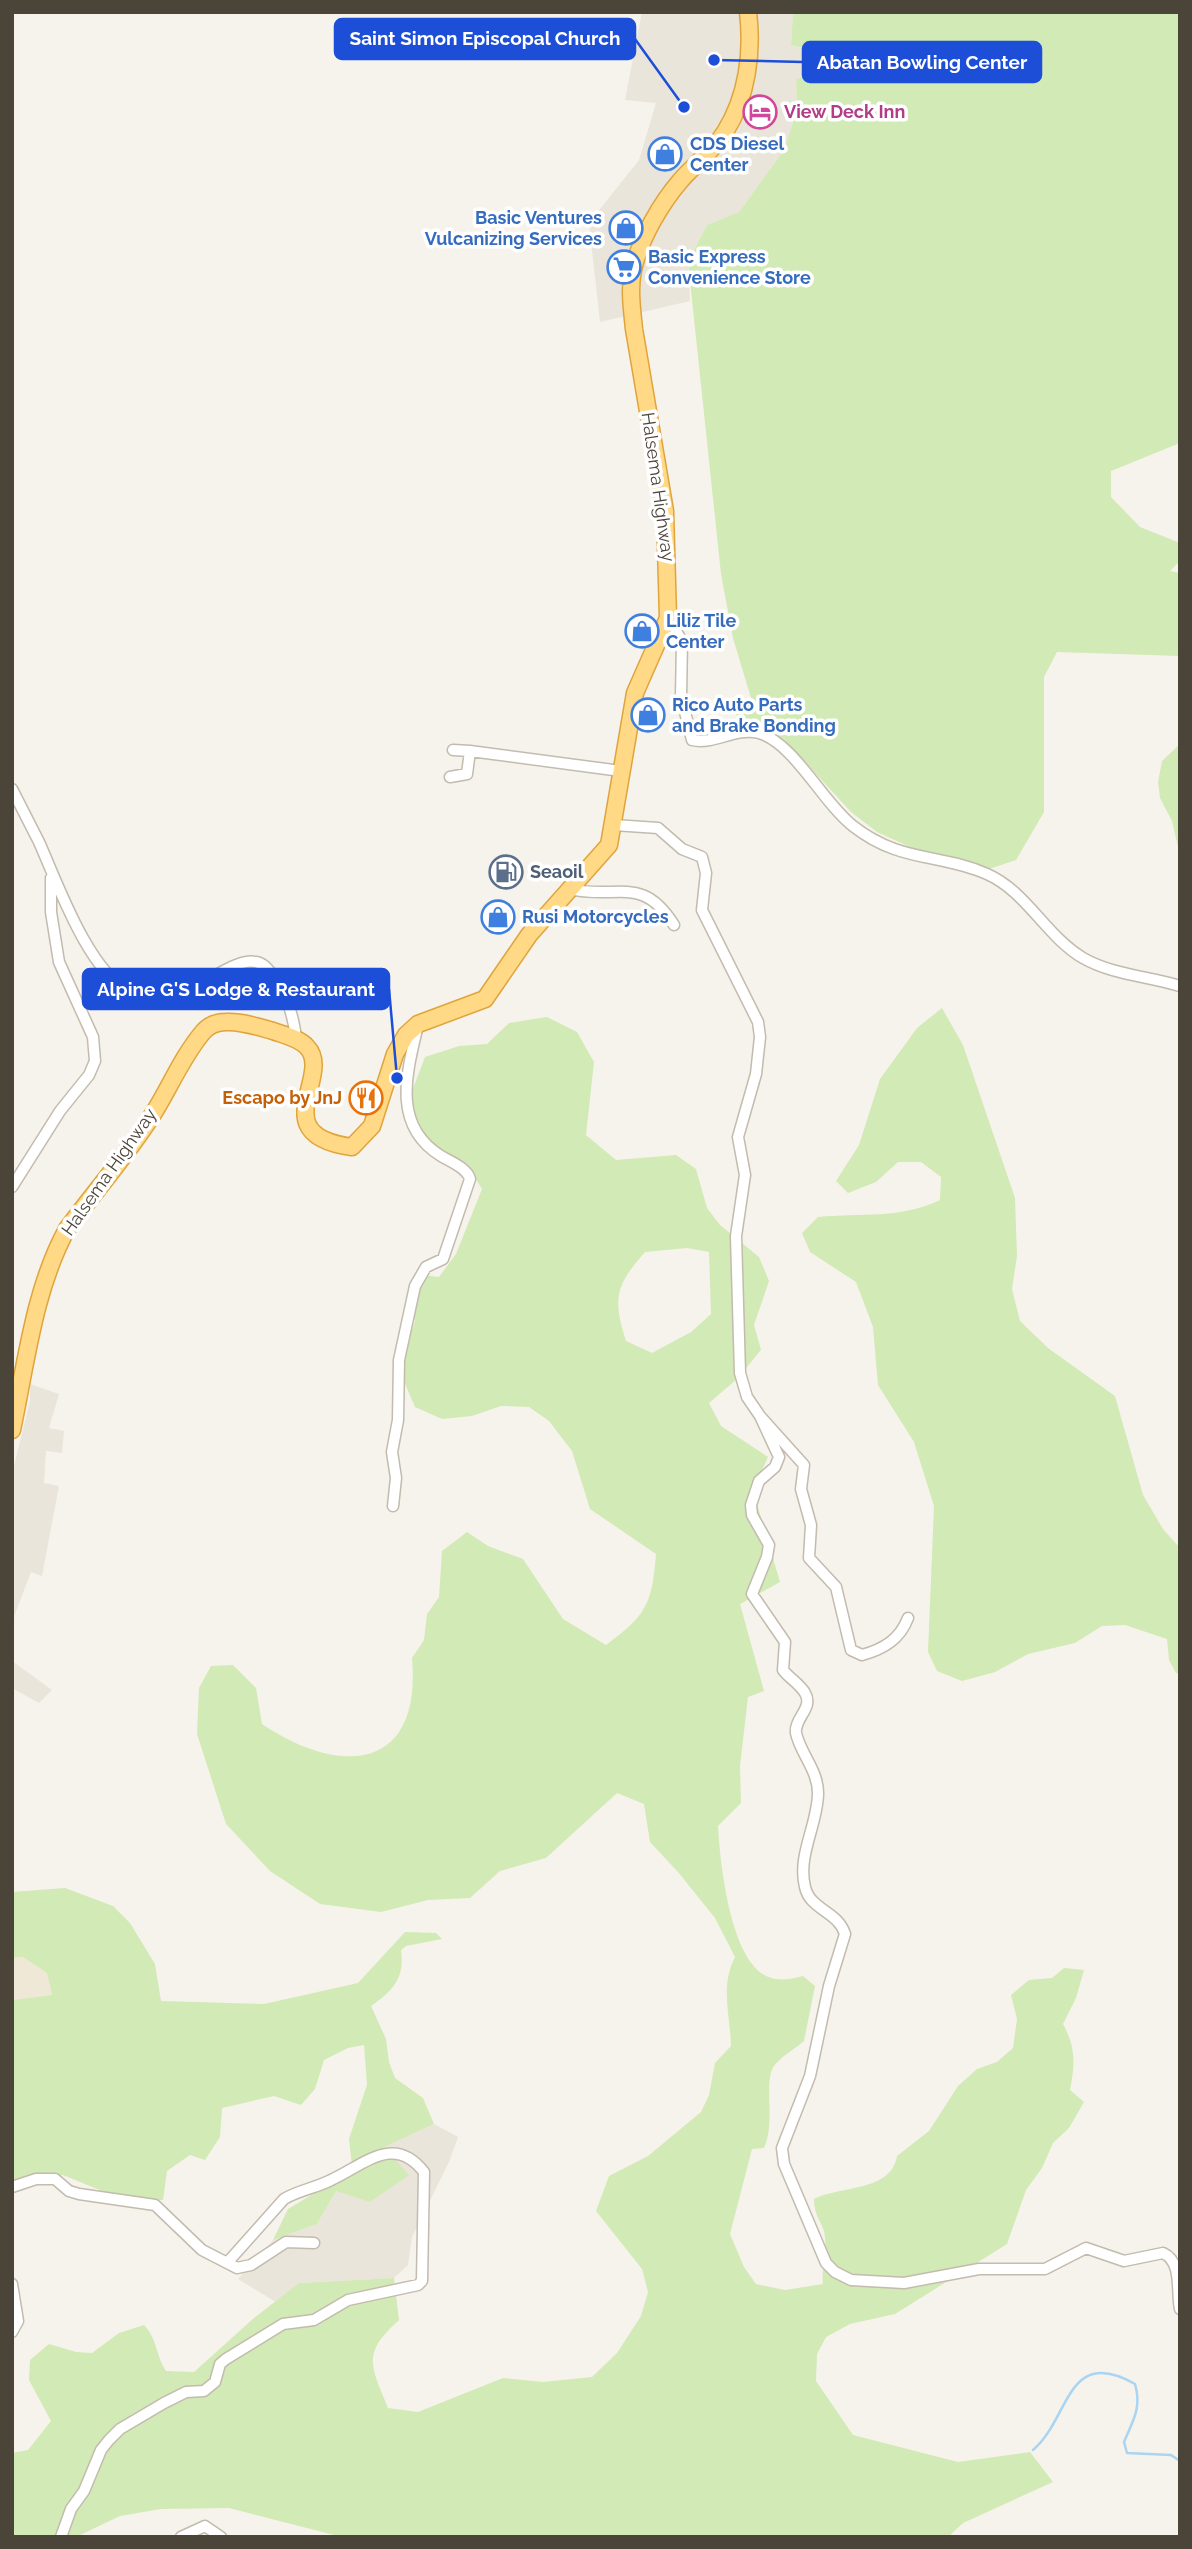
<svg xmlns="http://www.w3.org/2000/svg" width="1192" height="2549" viewBox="0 0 1192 2549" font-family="Raleway,sans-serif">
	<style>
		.residential { fill: #eae5da }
		.education { fill: #efe8d6 }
		.green { fill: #d2eab5; fill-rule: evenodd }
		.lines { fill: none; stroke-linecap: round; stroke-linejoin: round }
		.stream { stroke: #a9d4f2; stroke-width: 2.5 }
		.minor-casing { stroke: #c2bbae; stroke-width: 13 }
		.trunk-casing { stroke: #e0a43c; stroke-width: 19 }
		.minor { stroke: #fff; stroke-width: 10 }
		.trunk { stroke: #ffd985; stroke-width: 16 }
		.labels { text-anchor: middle; stroke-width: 7; stroke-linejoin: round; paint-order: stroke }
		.hotel-label { font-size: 18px; font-weight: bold; fill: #b23c85; stroke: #fff; text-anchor: start }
		.shop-label { font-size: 18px; font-weight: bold; fill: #366cbe; stroke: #fff; text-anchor: start }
		.street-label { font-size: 18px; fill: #4b4439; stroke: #fff }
		.service-label { font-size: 18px; font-weight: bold; fill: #4e5e75; stroke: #fff; text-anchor: start }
		.food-label { font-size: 18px; font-weight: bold; fill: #c56008; stroke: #fff; text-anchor: end }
		.leader { fill: none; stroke: #1d4ed8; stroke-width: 2.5 }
		.callout-dot { fill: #1d4ed8; stroke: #fff; stroke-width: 2.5 }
		.callout { fill: #1d4ed8; stroke: #1d4ed8; stroke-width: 2.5 }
		.callout-label { font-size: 19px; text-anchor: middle; font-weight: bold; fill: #fff }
	</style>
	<rect width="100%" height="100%" fill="#f6f3ec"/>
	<!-- residential -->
	<path class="residential" d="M642 12H793L791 45 826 54 822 71 796 79 797 110 784 150 739 212 707 225 688 262 690 301 600 322 589 223 639 160 656 103 625 100Z
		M30 1384 59 1394 49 1428 64 1431 62 1453 46 1451 44 1483 59 1486 42 1576 31 1572 12 1622V1474L30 1401Z
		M12 1661 52 1690 39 1703 12 1688Z
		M434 2124 458 2137 449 2162 412 2237 408 2265 394 2278 299 2283 276 2302 238 2279 273 2240 317 2224 336 2191 408 2175 383 2147Z"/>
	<!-- education -->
	<path class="education" d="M12 1957H23L47 1973 52 1995 12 2000Z"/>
	<!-- green -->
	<path class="green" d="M793 12H1180V443L1111 471V497L1140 527 1180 543V561L1170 571 1180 573V656L1057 652 1044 677V812L1016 860 986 870 934 858 877 832 851 812 784 739 741 726 729 700 751 698 733 638 721 574 688 262 707 225 739 212 784 150 797 110 796 79 822 71 826 54 791 45Z
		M1180 744V856L1172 821 1160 798 1158 782 1162 761Z
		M942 1008 963 1045 1015 1198 1017 1256 1012 1289 1020 1321 1048 1348 1115 1396 1143 1495 1163 1529 1180 1548V1674L1176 1673 1169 1660 1167 1639 1125 1625 1102 1626 1075 1643 1028 1654 995 1672 962 1681 937 1671 928 1652 934 1506 914 1442 878 1385 873 1327 856 1282 810 1252 802 1233 818 1217C861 1213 901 1219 940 1200L941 1177 921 1162H898L876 1182 848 1193 836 1181 859 1145 880 1079 917 1028Z
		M547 1017 577 1032 594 1062 586 1135 616 1160 676 1155 696 1169 707 1208 720 1225 759 1257 769 1281 754 1325 761 1350 737 1379 709 1403 721 1426 768 1457 753 1490 780 1582 740 1604 764 1691 748 1697 740 1766 741 1803 718 1826C720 1863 730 1958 766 1976 779 1982 791 1979 803 1976L815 1986 804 2041C795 2049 780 2057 774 2066 763 2082 776 2123 764 2148L752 2149 730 2234 744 2267 756 2284 785 2290 823 2284C821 2267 827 2253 825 2237 824 2223 814 2218 814 2199 842 2185 891 2192 897 2156L929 2131 958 2086 977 2069 997 2062 1013 2048 1017 2019 1011 1995 1029 1980 1052 1978 1064 1968 1084 1970 1076 1998 1063 2024C1076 2048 1075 2064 1070 2090L1084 2102 1069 2128 1053 2143 1042 2168 1026 2190 1007 2244 895 2314 850 2324 826 2337 817 2354 816 2381 853 2435 958 2462 1030 2452 1053 2482 963 2523 948 2537H342L229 2508 161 2509 120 2516 76 2537H12V2453L28 2450 51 2421 29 2380 30 2360 49 2344 76 2352 92 2353 119 2333 144 2325C158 2340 155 2354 166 2371L194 2372 254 2318 299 2283 394 2278 399 2320C361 2354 371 2366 388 2408L418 2412 503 2378 543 2382 592 2377 617 2353 641 2316 648 2292 642 2269 596 2211 609 2176 648 2156 701 2112 709 2095 715 2063 731 2046C730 2014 720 1986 735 1957L715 1918 678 1872 650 1842 644 1804 617 1793 546 1858 500 1871 470 1898 428 1900 381 1912 320 1904 270 1871 226 1824 197 1734 199 1688 211 1666 233 1665 256 1688 262 1724C339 1776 422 1773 412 1658L424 1640 427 1614 439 1597 442 1551 467 1532 488 1546 523 1559 563 1619 606 1645C647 1615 652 1604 656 1554L590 1509 572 1451 549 1421 529 1407 501 1406 472 1416 442 1419 415 1407 403 1379V1357L415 1321 407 1293 422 1275 439 1277 456 1254 482 1189 472 1173 426 1138 409 1099 425 1057 459 1046 487 1044 509 1023ZM687 1248 709 1252 711 1314 691 1332 652 1353 626 1341C612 1298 616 1285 645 1252Z
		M65 1888 113 1906 130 1923 155 1964 161 2001 264 2004 358 1983 405 1932 436 1933 442 1939 406 1946 401 1950C405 1978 393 1991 371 2006L386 2039 389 2062 395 2078 423 2098 434 2124 384 2147 409 2175 370 2202 336 2191 317 2224 273 2240 288 2209 333 2182 353 2175 349 2139 367 2085 364 2045 348 2048 324 2060 315 2089 301 2105 274 2096 222 2108 220 2137 205 2160 190 2155 167 2171 163 2200 141 2201 102 2191 63 2175 12 2180V2000L52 1995 47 1973 23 1957H12V1892Z"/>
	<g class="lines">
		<!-- stream -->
		<path class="stream" d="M1033 2450C1070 2419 1066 2345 1135 2384 1142 2408 1133 2420 1124 2442L1127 2453 1171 2455 1180 2461"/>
		<defs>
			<path id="minor" d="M668 618 682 641 681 696 692 740C715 745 735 727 759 733 794 743 823 803 853 826 900 863 939 853 987 874 1026 891 1046 936 1083 958 1113 975 1147 976 1180 986
				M453 750 470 751
				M450 777 467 774 470 751 621 771
				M12 789C21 807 30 824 39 842 57 882 88 971 129 991 180 1016 225 956 256 962 267 964 272 975 278 984 289 1001 294 1018 296 1039
				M614 825 658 828 682 849 702 857 706 873 702 910 758 1022 760 1037 756 1074 738 1137 745 1175 736 1236 740 1373 747 1397 760 1416 804 1465 801 1489 811 1525 809 1558 836 1587 851 1650 862 1655C884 1649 900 1639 908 1618
				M569 889C618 900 642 874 674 925
				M12 1187 60 1111 89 1075 95 1061 93 1037 59 962 51 912V878
				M760 1416 779 1457 775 1467 759 1481 751 1505 752 1515 769 1545 767 1557 752 1594 785 1642 783 1670C789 1678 800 1684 805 1693 814 1708 794 1718 796 1733 800 1753 818 1770 818 1793 818 1824 797 1855 805 1887 810 1910 838 1911 845 1934L829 1986 810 2076 782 2148 784 2164 826 2263 835 2272 851 2280 904 2283 979 2269H1045L1086 2248 1124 2261 1163 2253C1183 2262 1176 2292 1180 2309
				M393 1506 396 1478 392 1452 398 1420 399 1360 415 1286 426 1267 443 1259 470 1179C467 1168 451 1162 441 1156 391 1125 407 1072 418 1025
				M12 2187 36 2179H55L69 2191 79 2194 155 2205 202 2250 237 2268 251 2265 286 2242 314 2243
				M12 2284 18 2321 12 2332
				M61 2537 71 2509 84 2491 101 2450 109 2440 120 2429 164 2403 186 2392 204 2391 215 2382 220 2364 226 2359 283 2324 314 2320 348 2300 418 2285 422 2281 424 2172C394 2133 364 2165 331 2180 316 2188 299 2190 284 2199L227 2263
				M181 2537 205 2526 221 2537"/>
			<path id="trunk" d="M12 1430C26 1364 34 1289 67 1229 95 1191 128 1154 153 1114 170 1087 182 1057 203 1032 209 1025 217 1022 226 1022 242 1021 258 1027 273 1031 284 1035 299 1038 307 1047 334 1075 263 1135 352 1147L372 1126 395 1054 406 1035 418 1024 485 999 529 935 609 845 635 693 668 618 665 511 634 329C632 309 629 289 633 270 640 239 661 203 681 180 696 163 713 151 725 132 747 97 753 53 748 12"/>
		</defs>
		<!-- minor casing -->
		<use href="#minor" class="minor-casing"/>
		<!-- trunk casing -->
		<use href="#trunk" class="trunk-casing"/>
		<!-- minor -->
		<use href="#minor" class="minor"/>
		<!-- trunk -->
		<use href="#trunk" class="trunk"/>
	</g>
	<!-- icons -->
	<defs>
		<symbol id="hotel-ring" viewBox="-11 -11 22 22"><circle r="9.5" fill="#fff" stroke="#d1479c" stroke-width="1.5"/><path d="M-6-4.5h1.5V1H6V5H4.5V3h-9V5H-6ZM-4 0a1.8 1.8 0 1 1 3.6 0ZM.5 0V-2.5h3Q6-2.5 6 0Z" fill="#d1479c"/></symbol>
		<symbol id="shop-ring" viewBox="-11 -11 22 22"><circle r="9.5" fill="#fff" stroke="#3f7fe0" stroke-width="1.5"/><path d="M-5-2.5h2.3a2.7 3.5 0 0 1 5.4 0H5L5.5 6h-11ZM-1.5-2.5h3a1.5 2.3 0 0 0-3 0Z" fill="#3f7fe0"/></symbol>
		<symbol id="supermarket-ring" viewBox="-11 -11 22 22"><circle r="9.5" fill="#fff" stroke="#3f7fe0" stroke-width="1.5"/><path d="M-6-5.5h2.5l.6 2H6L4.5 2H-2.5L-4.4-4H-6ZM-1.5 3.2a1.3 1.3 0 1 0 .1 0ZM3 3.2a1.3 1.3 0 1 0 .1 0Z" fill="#3f7fe0"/></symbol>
		<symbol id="fuel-ring" viewBox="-11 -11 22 22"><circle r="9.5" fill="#fff" stroke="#5c6f8a" stroke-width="1.5"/><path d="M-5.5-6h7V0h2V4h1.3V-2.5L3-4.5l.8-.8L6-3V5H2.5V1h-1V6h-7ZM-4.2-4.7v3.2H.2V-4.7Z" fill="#5c6f8a"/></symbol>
		<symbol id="restaurant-ring" viewBox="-11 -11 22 22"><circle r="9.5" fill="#fff" stroke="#e8710a" stroke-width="1.5"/><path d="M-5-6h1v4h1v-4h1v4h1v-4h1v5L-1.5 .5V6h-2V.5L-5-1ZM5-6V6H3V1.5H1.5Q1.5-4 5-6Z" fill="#e8710a"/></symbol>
	</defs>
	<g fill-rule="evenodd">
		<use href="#hotel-ring" x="741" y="93" width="38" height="38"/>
		<use href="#shop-ring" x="646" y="135" width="38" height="38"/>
		<use href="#shop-ring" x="607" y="209" width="38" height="38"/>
		<use href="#supermarket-ring" x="605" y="248" width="38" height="38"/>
		<use href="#shop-ring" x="623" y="612" width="38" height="38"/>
		<use href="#shop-ring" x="629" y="696" width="38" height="38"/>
		<use href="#fuel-ring" x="487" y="853" width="38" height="38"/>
		<use href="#shop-ring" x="479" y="898" width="38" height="38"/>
		<use href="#restaurant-ring" x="347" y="1079" width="38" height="38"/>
	</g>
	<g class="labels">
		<!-- hotel labels -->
		<g class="hotel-label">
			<text x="784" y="118">View Deck Inn</text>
		</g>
		<!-- shop labels -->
		<g class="shop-label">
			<text x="690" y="150">CDS Diesel<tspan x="690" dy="21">Center</tspan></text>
			<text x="602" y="224" text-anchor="end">Basic Ventures<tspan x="602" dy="21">Vulcanizing Services</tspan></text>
			<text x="648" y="263">Basic Express<tspan x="648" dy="21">Convenience Store</tspan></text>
			<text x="666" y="627">Liliz Tile<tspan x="666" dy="21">Center</tspan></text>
			<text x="672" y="711">Rico Auto Parts<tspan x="672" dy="21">and Brake Bonding</tspan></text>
			<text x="522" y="923">Rusi Motorcycles</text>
		</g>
		<!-- street labels -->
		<g class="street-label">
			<text transform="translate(658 487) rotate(82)" y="6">Halsema Highway</text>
			<text transform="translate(109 1172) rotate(-55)" y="6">Halsema Highway</text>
		</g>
		<!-- service labels -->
		<g class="service-label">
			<text x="530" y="878">Seaoil</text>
		</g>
		<!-- food labels -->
		<g class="food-label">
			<text x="342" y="1104">Escapo by JnJ</text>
		</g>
	</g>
	<!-- callouts -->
	<path class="leader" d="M684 107L635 39M714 60L803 62M397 1078L389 989"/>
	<g class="callout-dot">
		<circle cx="684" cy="107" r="7"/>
		<circle cx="714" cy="60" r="7"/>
		<circle cx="397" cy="1078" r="7"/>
	</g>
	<g class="callout">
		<rect x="335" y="19" width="300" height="40" rx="7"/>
		<rect x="803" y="42" width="238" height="40" rx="7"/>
		<rect x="83" y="969" width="306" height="40" rx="7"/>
	</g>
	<g class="callout-label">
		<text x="485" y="45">Saint Simon Episcopal Church</text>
		<text x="922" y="69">Abatan Bowling Center</text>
		<text x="236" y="996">Alpine G'S Lodge &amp; Restaurant</text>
	</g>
	<!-- border -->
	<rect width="1192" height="2549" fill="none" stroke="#4b4439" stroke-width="28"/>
</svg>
